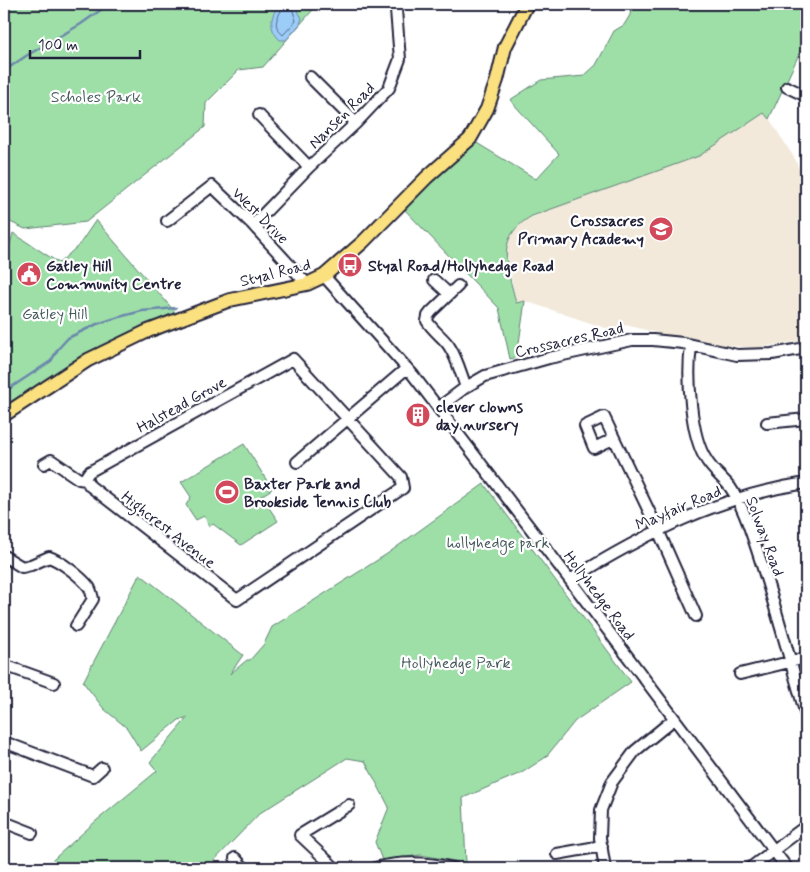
<svg xmlns="http://www.w3.org/2000/svg" width="810" height="872" viewBox="0 0 810 872" font-family="Mynerve,sans-serif">
	<style>
		.built { fill: #f2e9db }
		.green { fill: #9edfa8; stroke: #608072 }
		.water { fill: #9cccf8; stroke: #6b88ac }
		.lines { fill: none; stroke-linecap: round; stroke-linejoin: round }
		.shore { stroke: #536687; stroke-width: 1 }
		.stream { stroke: #6b88ac; stroke-width: 2.5 }
		.minor-casing { stroke: #22223b; stroke-width: 14 }
		.major-casing { stroke: #22223b; stroke-width: 16 }
		.minor { stroke: #fff; stroke-width: 10 }
		.major { stroke: #fbe080; stroke-width: 12 }
		.labels { text-anchor: middle; stroke-width: 4.5; stroke-linejoin: round; paint-order: stroke }
		.park-label { font-size: 16px; fill: #475b5c; stroke: #fff }
		.street-label { font-size: 16px; fill: #22223b; stroke: #fff }
		.poi-label { font-size: 16px; font-weight: bold; fill: #22223b; stroke: #fff; text-anchor: start }
	</style>
	<rect width="100%" height="100%" fill="#fff"/>
	<filter id="ink" filterUnits="userSpaceOnUse"><feTurbulence type="fractalNoise" baseFrequency=".02" numOctaves="2"/><feDisplacementMap in="SourceGraphic" scale="10" xChannelSelector="R" yChannelSelector="G"/><feConvolveMatrix kernelMatrix="1 2 1 2 8 2 1 2 1" color-interpolation-filters="sRGB"/></filter>
	<g filter="url(#ink)">
		<!-- built -->
		<path class="built" d="M765 112 795 159 806 186V340L756 348 722 345 699 339 673 337 626 325 611 330 525 301 516 304 506 249 508 240 513 232 525 220 552 209 699 156Z"/>
		<!-- green -->
		<path class="green" d="M4 4H318L263 67 239 70 206 103 205 127 86 222 25 229 4 219V151L10 149 4 123Z
			M632 4H806V39L769 119 764 113 699 156 532 216C493 238 508 268 516 303L525 301 517 357 510 359 499 308 403 208 424 186 475 142 536 179 559 154 510 100 541 80 584 76 596 65 614 31 624 25 630 15Z
			M96 220 175 312 87 353 4 409V269L13 233 59 263 79 245Z
			M244 444 272 489 261 496 278 521 241 545 213 524 210 526 204 516 196 520 186 505 191 497 181 482Z
			M484 484 631 682 575 721 546 757 523 772 463 798 466 863 421 855 382 860 375 842 389 807 365 761 347 758 260 813 207 868H44L96 821 157 771 150 762 188 717 179 720 141 751 127 728 104 709 83 682 140 574 243 655 230 674 247 660H250L264 644 272 627 387 554Z"/>
		<!-- water -->
		<path class="water" d="M280 4H294L302 18 300 24 286 40H280C268 29 270 15 280 4Z"/>
		<g class="lines">
			<!-- shore -->
			<path class="shore" d="M283 4C281 17 269 22 283 35L296 21 291 4"/>
			<!-- stream -->
			<path class="stream" d="M4 71 26 56 81 24 109 4
				M4 392 51 361 58 349 68 338 97 324 119 317 142 311 176 308"/>
			<defs>
				<path id="minor" d="M310 77 356 123
					M787 87 806 96
					M259 115 309 167
					M167 221 212 186 253 225 307 284
					M253 225 309 167 356 123 389 88 400 59 396 10 399 4
					M324 276 413 375 570 580 787 868
					M434 280 449 294
					M458 286 431 312 428 316 427 321C433 331 443 337 449 346 457 358 461 374 466 387
					M691 346C687 375 690 437 707 461 713 471 723 478 730 487 739 500 746 517 751 532 772 592 788 654 806 715
					M293 359 401 477 403 488 237 600 90 486 85 478 89 472Z
					M438 408 466 387 485 376 549 358 632 340H653L683 343 737 355 772 354 806 348
					M767 423 806 419
					M613 439 594 448 585 426 604 417 658 530 696 616
					M297 462 407 368
					M44 464 51 460 79 479 86 480
					M4 556 22 567 31 565 49 557C61 561 81 577 89 587 91 590 92 595 93 599L76 626
					M570 580C644 534 719 496 806 483
					M4 665 54 683
					M740 674 806 658
					M4 742 93 776 102 768
					M4 822 32 833
					M557 854 602 846
					M235 858 244 868
					M335 868 300 835 349 805
					M375 868C401 861 427 862 453 868
					M605 868 600 838 601 810 612 782 635 751 674 719
					M750 868 806 826"/>
				<path id="major" d="M4 415 88 360 148 331 230 300 307 284 324 276 363 242 427 177 470 139 487 109 497 80 505 47 527 4"/>
			</defs>
			<!-- minor casing -->
			<use href="#minor" class="minor-casing"/>
			<!-- major casing -->
			<use href="#major" class="major-casing"/>
			<!-- minor -->
			<use href="#minor" class="minor"/>
			<!-- major -->
			<use href="#major" class="major"/>
		</g>
	</g>
	<!-- icons -->
	<defs>
		<symbol id="school-disc" viewBox="-11 -11 22 22"><circle r="9.5" fill="#d1495b" stroke="#fff"/><path d="M0-5L7-2L0 1L-7-2ZM-4 1L0 2.5L4 1V4Q0 6-4 4Z" fill="#fff"/></symbol>
		<symbol id="bus-disc" viewBox="-11 -11 22 22"><circle r="9.5" fill="#d1495b" stroke="#fff"/><path d="M-5-6H5V4H4V6H2V4H-2V6H-4V4H-5ZM-3.5-4V0h7V-4ZM-3.5 1.2v1.5H-2V1.2ZM2 1.2v1.5H3.5V1.2Z" fill="#fff"/></symbol>
		<symbol id="civic-disc" viewBox="-11 -11 22 22"><circle r="9.5" fill="#d1495b" stroke="#fff"/><path d="M-.6-6.5H3V-4.5H.6V-3L4-1V1h2V6H-6V1h2V-1L-.6-3ZM-1.2 2.5V6h2.4V2.5Z" fill="#fff"/></symbol>
		<symbol id="building-disc" viewBox="-11 -11 22 22"><circle r="9.5" fill="#d1495b" stroke="#fff"/><path d="M-4-6H4V6H1V3H-1V6H-4ZM-2.5-4.3h1.7v1.8h-1.7ZM.8-4.3h1.7v1.8H.8ZM-2.5-1h1.7V.8h-1.7ZM.8-1h1.7V.8H.8Z" fill="#fff"/></symbol>
		<symbol id="stadium-disc" viewBox="-11 -11 22 22"><circle r="9.5" fill="#d1495b" stroke="#fff"/><path d="M0-5a6.5 5 0 1 0 0 10a6.5 5 0 1 0 0-10ZM-3.5-1.8h7v3.6h-7Z" fill="#fff"/></symbol>
	</defs>
	<g fill-rule="evenodd">
		<use href="#school-disc" x="647" y="215" width="28" height="28"/>
		<use href="#bus-disc" x="336" y="251" width="28" height="28"/>
		<use href="#civic-disc" x="15" y="260" width="28" height="28"/>
		<use href="#building-disc" x="404" y="401" width="28" height="28"/>
		<use href="#stadium-disc" x="213" y="478" width="28" height="28"/>
	</g>
	<g class="labels">
		<!-- park labels -->
		<g class="park-label">
			<text x="96" y="102">Scholes Park</text>
			<text x="55" y="319">Gatley Hill</text>
			<text x="498" y="548">hollyhedge park</text>
			<text x="456" y="668">Hollyhedge Park</text>
		</g>
		<!-- street labels -->
		<g class="street-label">
			<text transform="translate(341 115) rotate(-45)" y="6">Nansen Road</text>
			<text transform="translate(261 215) rotate(45)" y="6">West Drive</text>
			<text transform="translate(275 272) rotate(-14)" y="6">Styal Road</text>
			<text transform="translate(569 339) rotate(-13)" y="6">Crossacres Road</text>
			<text transform="translate(181 404) rotate(-29)" y="6">Halstead Grove</text>
			<text transform="translate(678 507) rotate(-23)" y="6">Mayfair Road</text>
			<text transform="translate(169 529) rotate(38)" y="6">Highcrest Avenue</text>
			<text transform="translate(766 536) rotate(70)" y="6">Solway Road</text>
			<text transform="translate(600 595) rotate(53)" y="6">Hollyhedge Road</text>
		</g>
		<!-- poi labels -->
		<g class="poi-label">
			<text x="644" y="226" text-anchor="end">Crossacres<tspan x="644" dy="18">Primary Academy</tspan></text>
			<text x="46" y="271">Gatley Hill<tspan x="46" dy="18">Community Centre</tspan></text>
			<text x="368" y="271">Styal Road/Hollyhedge Road</text>
			<text x="436" y="412">clever clowns<tspan x="436" dy="18">day nursery</tspan></text>
			<text x="244" y="489">Baxter Park and<tspan x="244" dy="18">Brookside Tennis Club</tspan></text>
		</g>
	</g>
	<!-- margin -->
	<rect width="810" height="872" fill="none" stroke="#fff" stroke-width="20"/>
	<rect x="10" y="10" width="790" height="852" fill="none" stroke="#22223b" stroke-width="2" filter="url(#ink)"/>
	<!-- scale -->
	<path d="M30 50v8h110v-8" fill="none" stroke="#22223b" stroke-width="2.5"/>
	<text x="38" y="50" font-size="15" fill="#22223b" stroke="#ffffff" stroke-width="4" paint-order="stroke">100 m</text>
</svg>
